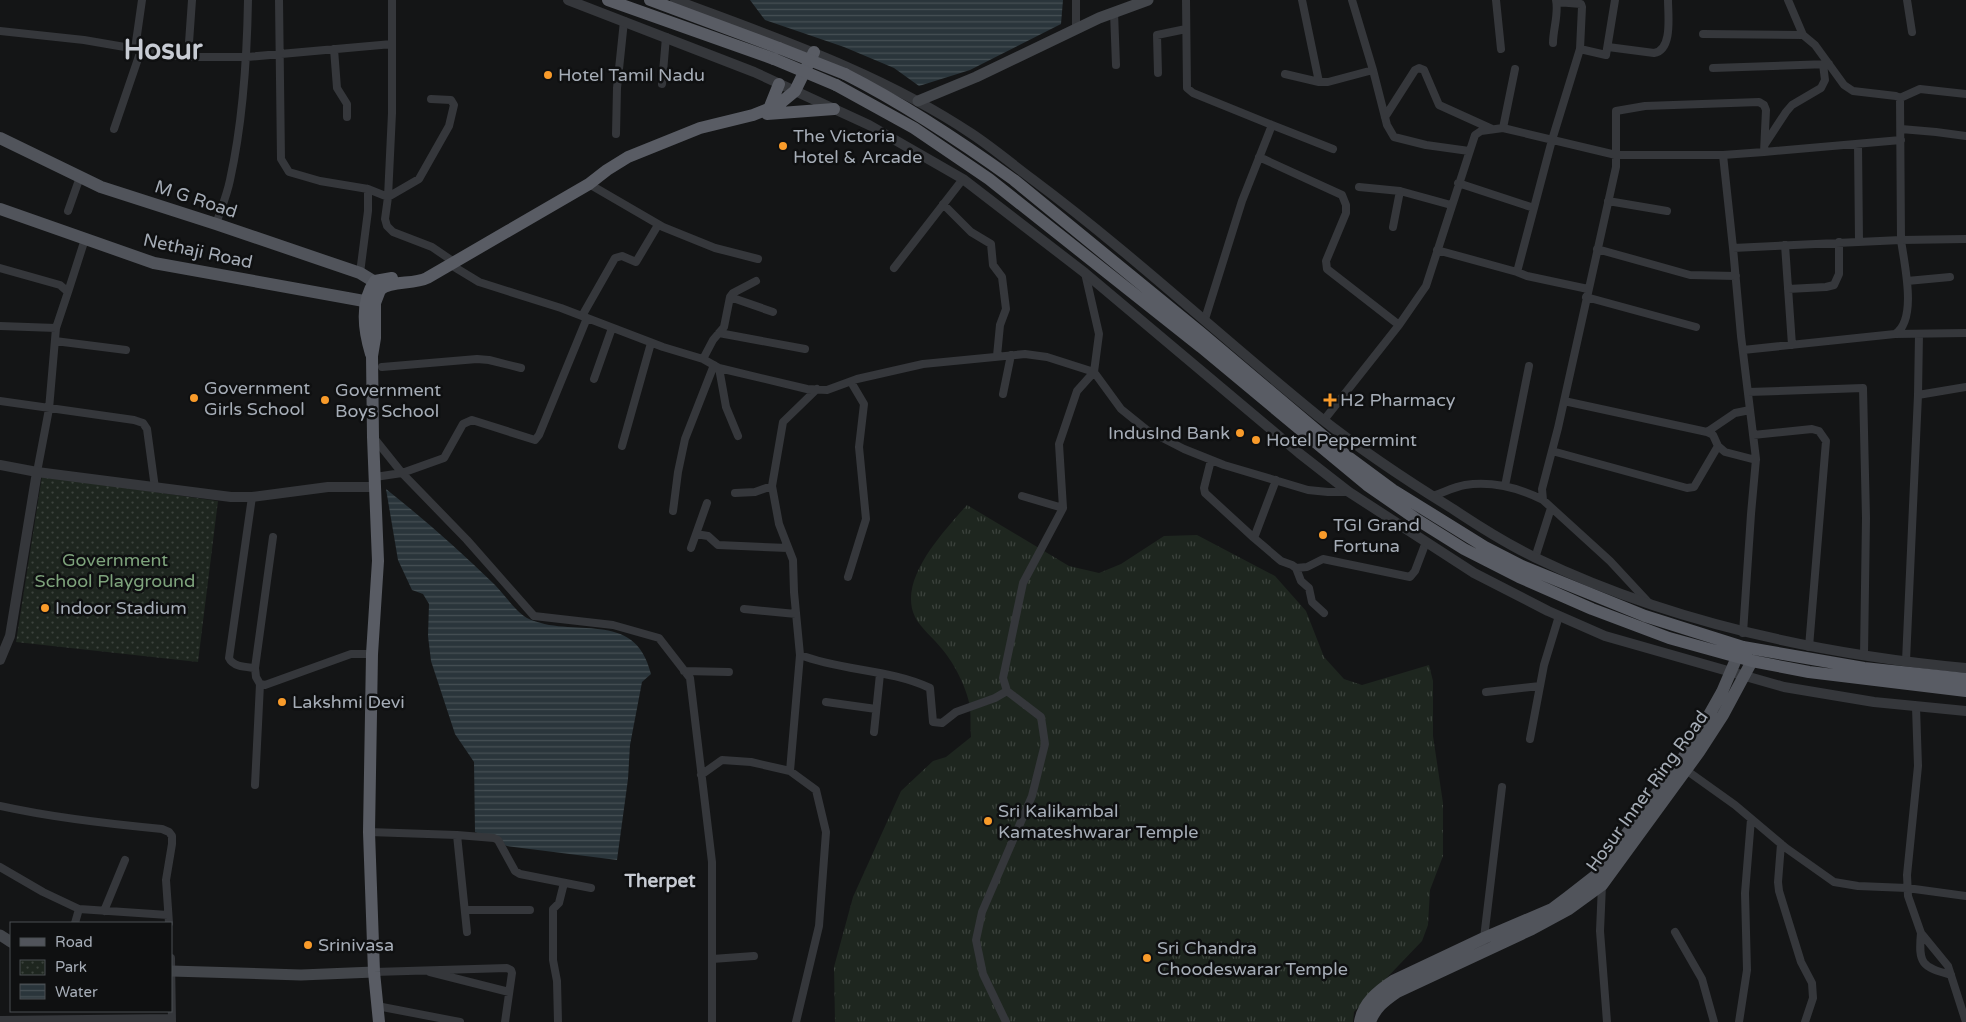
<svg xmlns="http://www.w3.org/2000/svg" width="1966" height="1022" viewBox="0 0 1966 1022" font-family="'Varela Round',sans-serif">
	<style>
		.grass { fill: url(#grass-tufts) }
		.park { fill: url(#park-dots) }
		.water { fill: url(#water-rules) }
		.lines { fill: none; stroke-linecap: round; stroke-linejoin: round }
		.minor { stroke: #35373b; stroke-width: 8 }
		.tertiary { stroke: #35373b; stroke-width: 10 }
		.secondary { stroke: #43464b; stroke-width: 11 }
		.primary { stroke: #51545b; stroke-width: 12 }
		.trunk { stroke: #595c64; stroke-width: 12 }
		.trunk-bridge { stroke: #595c64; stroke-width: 12 }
		.poi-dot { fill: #f99b2a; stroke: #0f1011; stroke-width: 2 }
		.labels { text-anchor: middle; stroke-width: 5; stroke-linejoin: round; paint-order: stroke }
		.poi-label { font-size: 18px; fill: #a6adb7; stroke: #0f1011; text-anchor: start }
		.street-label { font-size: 18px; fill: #a6adb7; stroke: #0f1011 }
		.park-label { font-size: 18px; fill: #7ea37c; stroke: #0f1011 }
		.neighbourhood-label { font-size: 19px; font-weight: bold; fill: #c7cbd3; stroke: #0f1011 }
		.town-label { font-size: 28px; font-weight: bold; fill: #c7cbd3; stroke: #0f1011 }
	</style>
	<defs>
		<pattern id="grass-tufts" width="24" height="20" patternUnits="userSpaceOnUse" patternTransform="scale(1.25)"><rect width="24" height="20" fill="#1e261f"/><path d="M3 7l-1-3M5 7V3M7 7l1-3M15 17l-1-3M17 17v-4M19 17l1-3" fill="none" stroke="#3c433d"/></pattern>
		<pattern id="park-dots" width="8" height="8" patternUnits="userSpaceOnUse" patternTransform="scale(1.25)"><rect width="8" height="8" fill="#1e261f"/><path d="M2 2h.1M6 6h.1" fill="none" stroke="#3c433d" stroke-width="1.8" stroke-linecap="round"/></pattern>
		<pattern id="water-rules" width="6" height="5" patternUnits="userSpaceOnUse" patternTransform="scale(1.25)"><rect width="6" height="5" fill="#2a353b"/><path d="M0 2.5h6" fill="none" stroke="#465055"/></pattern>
	</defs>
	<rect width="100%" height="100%" fill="#141516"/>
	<!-- grass -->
	<path class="grass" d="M967 505 1069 566 1099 573 1121 564 1164 536 1197 535 1275 576 1306 611 1324 657 1344 679 1362 685 1429 665 1433 681V736L1443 803V856L1430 890 1428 925 1422 941 1354 1012 1353 1022H835L834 967 853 897 901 791 933 761 946 757 971 737C970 727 971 717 970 707 967 688 954 663 942 649 935 640 920 627 915 617 897 580 944 531 967 505Z"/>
	<!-- park -->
	<path class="park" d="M42 476 218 501 198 662 16 642Z"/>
	<!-- water -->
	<path class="water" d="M750 0H1063L1061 24 970 70 919 86 894 68 844 47 765 20Z
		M386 489C424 519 460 551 495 585 504 594 516 612 527 618 572 640 635 607 651 674L642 682 630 745 628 779 617 860 507 846 475 832 474 762 455 734 431 661 428 636 429 604 423 594 412 590 398 560Z"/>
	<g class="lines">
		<!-- minor -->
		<path class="minor" d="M279 0 281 159 289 172 320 181 368 189V211L360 273
			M392 0V113L388 197 385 219 387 226 393 232 432 247 454 262
			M1076 0V28
			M1186 0 1187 88 1193 93 1272 125 1242 201 1205 319
			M1302 0 1319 82
			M1352 0 1373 70 1387 125 1394 137 1426 145 1469 151
			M1496 0 1501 49
			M1907 0 1912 32
			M1557 2 1581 4 1582 7 1580 49
			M1114 12 1116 65
			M0 31 84 40 183 57H247L392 44
			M1703 34 1803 35
			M1553 43C1553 29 1559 14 1556 0
			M1608 47 1654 53C1673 50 1668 15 1668 0
			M135 49 142 0
			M334 49 337 88 347 104V117
			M188 57 192 0
			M1713 68 1829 64
			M1158 73 1157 35 1186 29
			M1285 74 1319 82H1328L1373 70
			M662 84 666 37
			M1900 98 1920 89 1966 94
			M1385 117 1415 70 1419 68 1424 70 1439 105 1492 129
			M1272 125 1333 149
			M1503 128 1515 69
			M114 129 141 50
			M1901 129 1936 132 1966 136
			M616 134 617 88 624 21
			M1765 144 1786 112 1792 105 1821 88 1825 80 1823 64
			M1858 144 1859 241
			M1764 152 1901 140
			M1259 157 1342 195 1346 205V213L1326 261 1327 269 1399 325
			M1458 183 1534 208
			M589 184 663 227 715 248 758 259
			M1359 187 1400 191 1451 205
			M368 189 388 197 419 179 449 126 454 105 451 100 431 99
			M1608 201 1667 211
			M943 204 971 232 991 244 993 265 1002 277 1006 309 1000 325 997 356
			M68 211 80 177
			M216 224C221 209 227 195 230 180 243 121 247 60 248 0
			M1393 227 1400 191
			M1785 245 1792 345
			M1597 249 1690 275 1736 276
			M1437 250 1517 272
			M451 265 479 282 561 308 663 347 703 359 719 368 807 389 827 390 857 379 923 364 1025 354 1047 357 1094 372 1121 409 1147 430 1184 449 1224 465 1308 490 1328 492H1349
			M0 268 60 285 68 292 56 328 49 409 37 472
			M894 268 963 179
			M1907 281 1950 277
			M1588 289 1527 276 1517 272 1552 140 1580 49 1606 55 1615 0
			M1788 289 1826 287 1834 285 1839 274V242
			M68 292 85 239
			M730 297 773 312
			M1586 297 1696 327
			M582 316 615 258 622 256 636 262 658 225
			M0 326 56 328
			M719 333 805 349
			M1895 334 1966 333
			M55 341 126 350
			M1743 350 1895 334C1918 320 1904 263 1901 240L1966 239
			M703 359 713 340 724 327 730 297 733 293 756 281
			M382 367 477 359 489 360 521 368
			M719 368 726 407 738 436
			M594 379 612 328
			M817 389 783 422 772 486 779 524 793 560 794 592 800 655C842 671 889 669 930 688L933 722 942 723 956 712 995 698 1007 691
			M1748 392 1863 388 1866 518 1864 655
			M1003 394 1011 355
			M1918 395 1966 387
			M0 401 134 420 143 423 147 429 155 488
			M1564 401 1707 432 1713 435 1718 446 1725 452 1756 460
			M1324 420 1399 325 1426 286 1475 135 1481 131 1503 128 1616 155H1723
			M1707 432 1735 413 1750 410
			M1753 435 1812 429 1819 431 1826 441 1809 647
			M374 438 402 473 467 540 534 616 613 625 659 638 690 678 712 862V1022
			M622 446 651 343
			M1552 451 1687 488 1694 487 1718 446
			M1211 460 1204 488 1205 493 1254 538
			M375 477 402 473 444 458 463 424 472 420 535 440 539 435 587 318
			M1276 480 1254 538 1281 561 1292 565 1296 568 1301 581 1309 588 1312 602 1324 613
			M1505 486 1529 366
			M735 493 755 492 772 486
			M1022 496 1063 508
			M1432 496C1442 493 1454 487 1465 485 1492 481 1519 488 1543 500
			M252 497 229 658C233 667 246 667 255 668L256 677 260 684 265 685 351 654H372
			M673 511 678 472 685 439 714 365
			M696 534 708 536 718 545 788 548
			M691 548 707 503
			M1535 558 1551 508
			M1296 568 1307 567 1323 559 1410 577 1415 571 1426 542
			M848 577 866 519 859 447 864 404 851 382
			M1649 603 1610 561 1543 500 1542 489 1558 428 1616 167V111L1645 106 1759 102 1764 105 1766 110 1764 152 1723 155 1733 248
			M744 609 796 614
			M1743 633 1751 514 1756 459 1741 336 1733 248 1901 240 1900 98 1896 96 1853 91 1844 85 1815 45 1803 35 1788 0
			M1906 661 1918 395 1919 334
			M255 668 273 537
			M684 671 729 672
			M1486 692 1540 686
			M826 702 876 709
			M1916 707 1918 766 1907 875 1908 896 1921 933 1948 966 1966 1022
			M874 732 880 674
			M1530 739 1544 665 1559 616
			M1686 770 1735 805 1786 848 1834 882 1858 886 1907 888 1966 896
			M790 771 800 655
			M701 775 722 760 751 762 790 771 816 790 826 832 819 926 796 1022
			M255 785 260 684
			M0 806C54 818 108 824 162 829L169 832 172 836V844L166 880 169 923
			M369 832 457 835 494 838 498 840 515 871 520 874 591 888
			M457 835 467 932
			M1781 844 1778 882 1779 891 1801 962 1812 983 1813 998 1805 1022
			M0 867 43 892 79 909 168 915
			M1601 883 1602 885 1600 931 1607 1022
			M465 910H530
			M104 911 125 860
			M75 923 79 909
			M1675 932 1702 979 1714 1022
			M1921 933C1918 964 1922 967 1951 975
			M1484 938 1502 787
			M171 958 172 1022
			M712 959 754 956
			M374 972 507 968 511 970 512 973 505 1022
			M430 972 509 992
			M377 1006 460 1022
			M0 1020 172 1018
			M558 1022 557 981 553 960V909L559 903 564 883
			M1006 1022 983 974 976 940 982 912 1032 796 1045 744 1041 717 1007 691 1003 678 1023 583 1063 508 1059 444 1077 391 1094 372 1099 334 1085 273
			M1739 1022 1747 970 1745 893 1751 819"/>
		<!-- tertiary -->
		<path class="tertiary" d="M568 0 754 72 869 125 963 179 1085 273 1299 453 1349 492 1474 573 1548 611 1605 636 1784 687 1874 702 1966 711
			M675 0C776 38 881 73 972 134 993 148 1012 164 1032 179 1131 253 1222 338 1318 416 1361 450 1406 480 1453 509 1480 527 1507 544 1536 558 1671 623 1818 654 1966 668
			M0 465 37 472 231 497H252L328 487H376
			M0 660 10 636 37 472"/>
		<!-- secondary -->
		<path class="secondary" d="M918 101 976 77 1099 18 1148 0
			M0 935 11 942
			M171 971 301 975 374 972"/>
		<!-- primary -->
		<path class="primary" d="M0 138 101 187 216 224 360 273 383 287
			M0 209 154 263 375 303
			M1360 1022C1363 1003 1378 991 1393 981L1484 938 1552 909 1568 897 1595 876 1691 747 1722 692 1737 657
			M1370 1022C1375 1008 1384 1001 1397 992L1532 929 1569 909 1602 885 1699 752 1723 715 1752 661"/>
		<!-- trunk -->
		<path class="trunk" d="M608 0 774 59
			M650 0 779 48
			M845 74C904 104 960 141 1014 180L1201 333 1347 456 1393 490 1485 547 1522 566 1645 616 1743 647 1864 668 1966 679
			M836 85 914 128 989 179 1201 347 1367 485 1416 519 1464 549 1519 577 1592 609 1669 638 1705 648 1752 661 1809 672 1966 691
			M769 109 779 84
			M767 114 834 109
			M371 354C364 331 360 302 375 281L392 278
			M379 1022 374 972 369 832 372 654 378 561 373 437 372 356 375 338V303L380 290C390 280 413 285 427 278 481 247 535 215 589 184L607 170 628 157 700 128 753 115 778 105 795 91 814 52"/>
		<!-- trunk-bridge -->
		<path class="trunk-bridge" d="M779 48 845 74
			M774 59 836 85"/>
	</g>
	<!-- markers -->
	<g class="poi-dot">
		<circle cx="548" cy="75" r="5"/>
		<circle cx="783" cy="146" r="5"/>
		<circle cx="194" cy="398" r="5"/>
		<circle cx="325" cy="400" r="5"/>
		<path d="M1327.5 392.5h5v5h5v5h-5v5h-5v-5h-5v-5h5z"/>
		<circle cx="1240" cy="433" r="5"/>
		<circle cx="1256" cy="440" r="5"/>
		<circle cx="1323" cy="535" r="5"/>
		<circle cx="45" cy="608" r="5"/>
		<circle cx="282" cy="702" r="5"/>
		<circle cx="988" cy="821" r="5"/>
		<circle cx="308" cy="945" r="5"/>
		<circle cx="1147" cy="958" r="5"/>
	</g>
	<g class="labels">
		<!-- poi labels -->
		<g class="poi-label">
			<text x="558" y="81">Hotel Tamil Nadu</text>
			<text x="793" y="142">The Victoria<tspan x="793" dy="21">Hotel &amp; Arcade</tspan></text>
			<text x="204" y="394">Government<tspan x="204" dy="21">Girls School</tspan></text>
			<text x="335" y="396">Government<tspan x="335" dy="21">Boys School</tspan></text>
			<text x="1340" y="406">H2 Pharmacy</text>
			<text x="1230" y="439" text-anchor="end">IndusInd Bank</text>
			<text x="1266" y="446">Hotel Peppermint</text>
			<text x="1333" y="531">TGI Grand<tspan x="1333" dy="21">Fortuna</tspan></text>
			<text x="55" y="614">Indoor Stadium</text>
			<text x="292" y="708">Lakshmi Devi</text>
			<text x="998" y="817">Sri Kalikambal<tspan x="998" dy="21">Kamateshwarar Temple</tspan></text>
			<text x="318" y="951">Srinivasa</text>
			<text x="1157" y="954">Sri Chandra<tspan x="1157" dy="21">Choodeswarar Temple</tspan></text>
		</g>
		<!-- street labels -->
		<g class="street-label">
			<text transform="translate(196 199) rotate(18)" y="6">M G Road</text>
			<text transform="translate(198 251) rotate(12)" y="6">Nethaji Road</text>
			<text transform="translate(1647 791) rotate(-54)" y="6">Hosur Inner Ring Road</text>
		</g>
		<!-- park labels -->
		<g class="park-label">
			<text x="115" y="566">Government<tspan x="115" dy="21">School Playground</tspan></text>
		</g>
		<!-- neighbourhood labels -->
		<g class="neighbourhood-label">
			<text x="660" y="887">Therpet</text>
		</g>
		<!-- town labels -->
		<g class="town-label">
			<text x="163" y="59">Hosur</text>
		</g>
	</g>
	<!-- legend -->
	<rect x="10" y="922" width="162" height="90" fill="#0f1011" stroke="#4b4f53"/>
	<rect x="20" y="938" width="25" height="8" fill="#51545b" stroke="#4b4f53"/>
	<text x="55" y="947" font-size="15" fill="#a6adb7">Road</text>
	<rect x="20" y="960" width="25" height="15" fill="url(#park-dots)" stroke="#4b4f53"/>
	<text x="55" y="972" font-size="15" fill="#a6adb7">Park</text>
	<rect x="20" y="984" width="25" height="15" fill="url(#water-rules)" stroke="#4b4f53"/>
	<text x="55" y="997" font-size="15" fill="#a6adb7">Water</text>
</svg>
